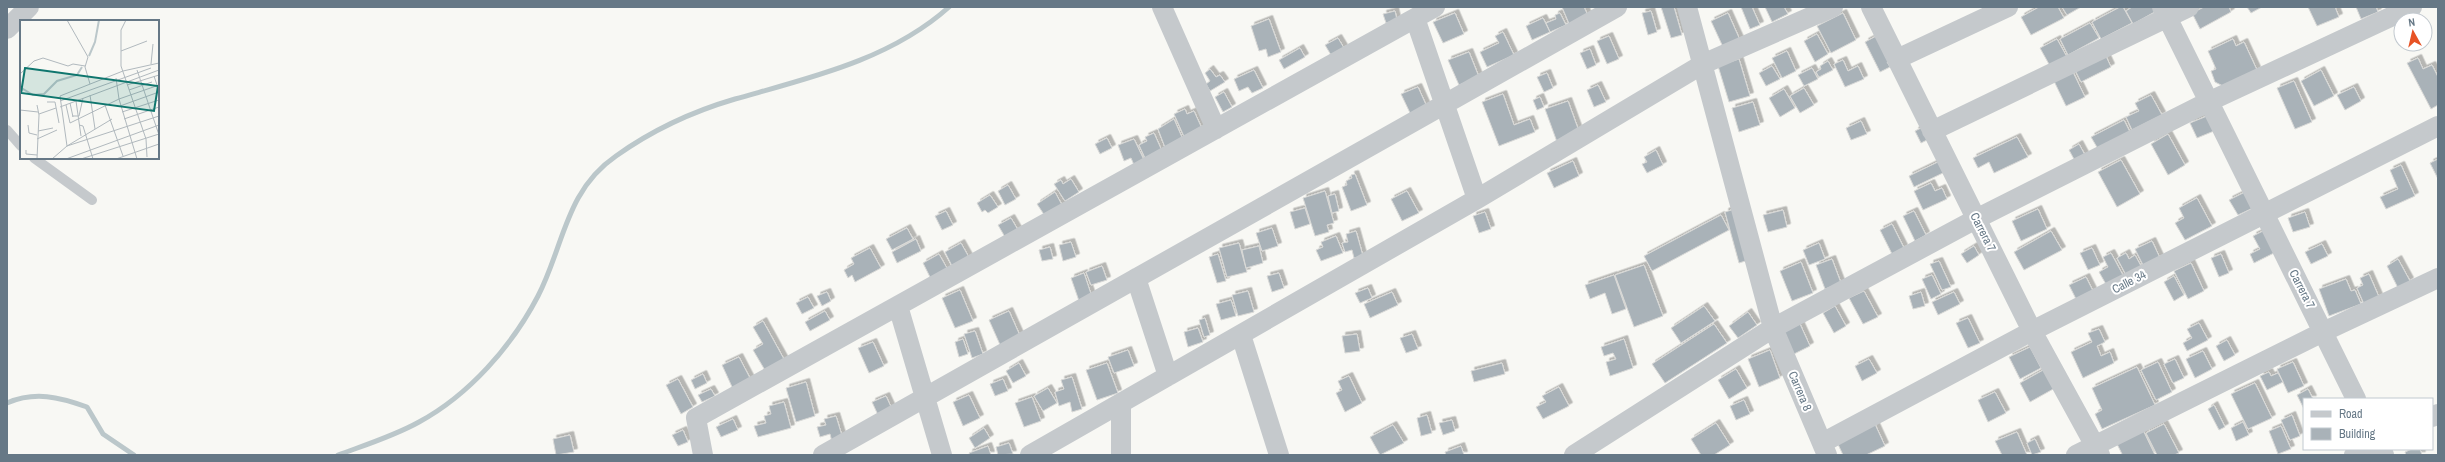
<svg xmlns="http://www.w3.org/2000/svg" width="2445" height="462" viewBox="0 0 2445 462" font-family="'Archivo Narrow',sans-serif">
	<style>
		.lines { fill: none; stroke-linecap: round; stroke-linejoin: round }
		.stream { stroke: #bbc7ca; stroke-width: 5 }
		.building { fill: #a9b2b8; stroke: #d9d9d7; filter: url(#shadow) }
		.service { stroke: #c5c9cc; stroke-width: 10 }
		.minor { stroke: #c5c9cc; stroke-width: 20 }
		.labels { text-anchor: middle; stroke-width: 4; stroke-linejoin: round; paint-order: stroke }
		.street-label { font-size: 12px; fill: #667886; stroke: #fff }
		.inset-river { fill: none; stroke: #bbc7ca; stroke-width: 2 }
		.inset-road { fill: none; stroke: #b1b9be; stroke-width: 1 }
		.view { fill: #0f766e; fill-opacity: 0.15; stroke: #0f766e; stroke-width: 2 }
		.inset-edge { fill: none; stroke: #667886; stroke-width: 2 }
	</style>
	<defs>
		<filter id="shadow"><feDropShadow dx="3.5" dy="-3.5" stdDeviation="0" flood-color="#0004"/></filter>
	</defs>
	<rect width="100%" height="100%" fill="#f8f8f4"/>
	<g class="lines">
		<!-- stream -->
		<path class="stream" d="M7 403C35 391 59 397 87 407L103 434 134 455
			M338 455C365 445 394 436 419 422 469 395 512 346 538 296 564 246 565 191 616 156 651 131 694 111 735 99 809 78 890 60 949 7"/>
	</g>
	<!-- building -->
	<path class="building" d="M1562 7H1584L1589 18 1570 26Z
		M1661 7H1674L1682 35 1671 38Z
		M1741 7H1752L1760 25 1750 29Z
		M1765 7H1784L1788 14 1772 22Z
		M2039 7H2058L2064 18 2031 35 2021 17Z
		M2062 7H2081L2067 15Z
		M2120 7H2123L2132 23 2101 39 2092 22Z
		M2132 7H2159L2160 9 2133 24 2126 11Z
		M2204 7H2229L2231 12 2200 29 2192 13Z
		M2247 7H2262L2251 13Z
		M2308 7H2335L2339 17 2317 26Z
		M2356 7H2376L2378 12 2361 19Z
		M1395 11 1397 20 1386 23 1383 14Z
		M1651 11 1657 32 1648 35 1642 13Z
		M1455 13 1464 34 1443 43 1433 22Z
		M1560 13 1566 25 1550 32 1546 23 1556 19 1555 15Z
		M1728 13 1740 40 1723 47 1711 21Z
		M1843 13 1856 40 1831 53 1817 26Z
		M1543 18 1550 32 1532 40 1526 26Z
		M1269 19 1281 52 1268 57 1266 49 1259 51 1251 26Z
		M2090 23 2099 38 2068 55 2060 39Z
		M1503 32 1514 55 1487 67 1480 52 1499 43 1495 36Z
		M1817 34 1828 54 1815 62 1804 41Z
		M1880 34 1892 60 1887 62 1890 67 1880 72 1865 42Z
		M1609 36 1619 59 1607 64 1597 41Z
		M1338 38 1344 48 1331 55 1325 45Z
		M2057 39 2067 57 2050 66 2040 48Z
		M2233 39 2236 46 2244 42 2257 70 2227 88 2215 82 2211 71 2216 69 2208 51Z
		M1300 48 1305 57 1284 69 1279 60Z
		M1590 49 1596 65 1587 69 1580 53Z
		M1787 51 1796 71 1782 78 1772 58Z
		M1469 52 1479 77 1459 85 1448 60Z
		M2105 54 2111 67 2081 82 2074 68Z
		M2418 58 2423 69 2432 65 2438 77V105L2431 109 2407 63Z
		M1739 59 1750 96 1729 102 1718 66Z
		M1843 60 1848 71 1858 66 1864 79 1845 87 1834 64Z
		M1828 61 1833 70 1819 77 1816 72 1821 69 1820 66Z
		M1772 66 1780 79 1766 86 1759 73Z
		M1812 68 1818 79 1804 86 1798 75Z
		M1210 69 1216 77 1220 75 1225 82 1210 91 1206 84 1210 81 1205 73Z
		M1254 70 1263 88 1252 93 1248 87 1239 91 1234 79Z
		M2072 70 2085 97 2066 106 2053 79Z
		M2321 70 2334 96 2314 106 2301 81Z
		M1547 73 1553 88 1544 92 1537 77Z
		M2294 81 2312 122 2295 129 2277 88Z
		M1598 85 1606 102 1594 107 1587 90Z
		M1418 87 1427 107 1411 115 1401 94Z
		M2354 87 2361 101 2345 110 2337 95Z
		M1804 88 1814 105 1800 113 1790 96Z
		M1784 89 1795 108 1780 117 1769 98Z
		M1224 92 1232 107 1223 112 1215 97Z
		M1503 94 1514 125 1530 119 1535 132 1499 146 1482 102Z
		M2151 95 2162 115 2132 130 2126 117 2139 111 2135 103Z
		M1540 97 1544 107 1537 110 1533 100Z
		M1568 101 1580 134 1557 142 1545 109Z
		M1753 102 1760 125 1739 132 1732 108Z
		M1185 109 1187 114 1194 111 1204 133 1186 141 1174 114Z
		M2207 116 2214 131 2197 138 2190 123Z
		M1174 119 1184 142 1166 150 1158 129Z
		M2124 120 2130 132 2098 149 2091 137Z
		M1861 121 1867 134 1851 140 1846 128Z
		M1925 126 1931 138 1921 143 1915 131Z
		M1154 133 1162 151 1145 158 1139 145 1147 141 1145 137Z
		M2168 134 2185 165 2168 175 2151 144Z
		M2017 137 2028 157 1994 173 1989 162 1978 168 1973 158Z
		M1107 138 1112 148 1100 154 1095 144Z
		M1134 139 1144 160 1134 165 1131 158 1124 161 1118 145Z
		M2079 144 2085 155 2075 161 2069 150Z
		M1656 150 1663 165 1647 173 1642 164 1647 162 1644 157Z
		M2438 159V179L2430 163Z
		M1942 160 1947 171 1914 187 1909 176Z
		M2121 160 2140 194 2117 207 2098 172Z
		M1573 161 1579 176 1554 188 1547 173Z
		M2401 165 2415 196 2386 209 2380 197 2398 189 2390 170Z
		M1355 174 1367 205 1351 211 1342 187 1347 185 1346 181 1352 178 1351 175Z
		M1071 179 1079 192 1065 201 1054 184 1061 180 1063 184Z
		M1931 183 1935 191 1942 188 1947 199 1923 210 1914 191Z
		M1008 185 1016 199 1005 205 998 191Z
		M1325 191 1334 223 1327 225 1329 232 1315 236 1303 198Z
		M1407 191 1419 213 1402 221 1391 199Z
		M1055 192 1062 205 1045 216 1037 204Z
		M2245 192 2253 208 2238 215 2229 200Z
		M1335 194 1339 211 1332 213 1328 196Z
		M990 195 998 207 988 213 985 210 982 212 977 203Z
		M2197 198 2212 226 2185 240 2175 223 2184 218 2179 208Z
		M1305 208 1310 224 1295 229 1290 212Z
		M1738 208 1752 259 1739 263 1725 212Z
		M2038 209 2047 229 2021 241 2012 221Z
		M1783 210 1787 227 1768 232 1763 215Z
		M946 211 953 225 942 230 935 216Z
		M1914 211 1926 235 1915 241 1903 216Z
		M1485 212 1491 229 1479 233 1473 216Z
		M2305 212 2310 227 2293 232 2288 218Z
		M1721 215 1729 230 1652 271 1644 256Z
		M1011 218 1018 230 1005 237 998 225Z
		M1892 224 1904 248 1892 254 1880 230Z
		M907 228 913 239 892 250 886 239Z
		M1272 228 1278 246 1262 251 1256 233Z
		M2267 229 2278 251 2254 263 2250 254 2260 249 2253 236Z
		M1356 231 1363 256 1354 258 1352 250 1345 252 1342 243 1348 242 1346 234Z
		M2051 231 2062 250 2024 270 2014 252Z
		M1336 236 1343 253 1321 261 1316 250 1323 247 1321 242Z
		M916 239 921 251 897 263 892 252Z
		M2152 241 2160 258 2144 267 2135 249Z
		M1071 242 1076 257 1063 261 1059 245Z
		M961 243 971 261 954 270 945 252Z
		M1239 243 1247 272 1227 277 1219 248Z
		M1819 243 1825 259 1809 265 1803 250Z
		M2322 244 2328 256 2311 264 2305 252Z
		M1259 246 1263 263 1246 268 1242 250Z
		M1974 246 1979 255 1967 263 1961 254Z
		M1050 247 1053 259 1042 261 1039 250Z
		M870 248 881 268 855 282 852 275 848 278 844 270 854 264 851 258Z
		M2092 248 2100 265 2088 270 2080 253Z
		M2111 253 2124 277 2107 286 2099 272 2108 267 2103 257Z
		M2126 253 2129 259 2135 255 2141 266 2126 275 2117 258Z
		M939 254 948 270 931 279 923 263Z
		M1218 254 1226 281 1217 283 1209 257Z
		M2221 254 2229 273 2219 277 2211 258Z
		M1832 259 1841 283 1825 289 1816 265Z
		M2398 259 2410 281 2398 288 2387 266Z
		M1939 261 1951 287 1942 290 1930 264Z
		M1801 262 1813 293 1792 301 1780 271Z
		M2191 263 2204 291 2188 299 2174 271Z
		M1644 265 1663 316 1634 327 1615 275Z
		M1102 266 1107 280 1091 285 1086 272Z
		M1084 273 1092 297 1079 301 1071 278Z
		M1279 273 1284 288 1272 292 1267 276Z
		M2369 274 2379 297 2364 304 2357 288 2363 285 2360 278Z
		M1614 275 1626 309 1612 314 1605 293 1590 299 1585 285Z
		M1932 275 1941 294 1931 299 1922 279Z
		M2174 276 2184 295 2174 301 2164 282Z
		M2086 277 2093 291 2076 299 2069 285Z
		M2346 279 2351 291 2355 290 2361 304 2329 316 2319 289Z
		M1368 288 1372 298 1360 303 1355 293Z
		M960 290 973 321 955 328 942 298Z
		M1248 291 1254 312 1238 316 1232 295Z
		M1864 291 1878 317 1863 324 1849 298Z
		M827 292 831 301 822 306 817 296Z
		M1392 292 1398 305 1370 318 1364 304Z
		M1921 292 1925 306 1913 309 1909 296Z
		M1954 292 1960 304 1938 315 1932 302Z
		M808 297 814 308 802 314 796 303Z
		M1231 300 1236 316 1221 320 1216 304Z
		M1704 306 1715 321 1681 343 1671 328Z
		M1835 306 1846 326 1834 333 1823 313Z
		M825 311 830 320 810 331 805 322Z
		M1009 311 1021 338 1001 347 989 320Z
		M1748 312 1757 325 1738 338 1729 326Z
		M1205 318 1210 335 1204 337 1199 320Z
		M1968 318 1980 343 1968 348 1956 323Z
		M763 321 785 361 766 372 753 350 763 344 753 327Z
		M2199 323 2208 340 2187 351 2183 343 2192 338 2187 329Z
		M1714 324 1727 343 1665 383 1652 364Z
		M1800 324 1810 346 1792 355 1781 333Z
		M1198 328 1203 342 1188 347 1184 332Z
		M2099 329 2105 342 2097 346 2101 356 2110 352 2114 363 2083 378 2071 352 2092 342 2088 333Z
		M975 331 983 354 972 358 964 334Z
		M1357 334 1360 351 1345 353 1342 336Z
		M1412 334 1418 349 1406 353 1400 338Z
		M963 339 968 354 959 357 955 342Z
		M1624 339 1633 368 1610 376 1606 362 1616 359 1613 353 1604 356 1601 347Z
		M2227 340 2235 355 2224 361 2216 346Z
		M873 342 884 366 869 373 858 348Z
		M2030 347 2041 368 2020 379 2009 357Z
		M1128 350 1134 366 1114 373 1108 357Z
		M1770 350 1780 378 1759 387 1748 359Z
		M2203 351 2212 369 2195 378 2186 359Z
		M739 357 751 380 733 389 722 365Z
		M1869 359 1877 373 1862 381 1855 366Z
		M2175 359 2184 378 2173 383 2164 364Z
		M2158 362 2172 392 2156 400 2141 370Z
		M2293 362 2304 386 2288 393 2277 369Z
		M1019 363 1026 376 1013 383 1006 371Z
		M1107 363 1118 393 1097 400 1086 370Z
		M1502 363 1505 374 1474 382 1471 371Z
		M2137 367 2155 405 2102 429 2095 414 2102 410 2092 388Z
		M1736 369 1747 388 1729 399 1718 380Z
		M2045 369 2055 388 2030 402 2020 383Z
		M2269 372 2271 376 2278 373 2283 382 2267 390 2260 376Z
		M703 374 707 383 695 389 691 380Z
		M1349 376 1362 403 1345 412 1336 393 1342 390 1338 381Z
		M1072 377 1082 409 1072 412 1070 402 1059 406 1055 392 1064 389 1061 380Z
		M678 379 693 407 681 414 666 385Z
		M1003 379 1008 391 995 396 990 384Z
		M806 382 815 416 796 422 786 388Z
		M2255 383 2272 418 2248 429 2231 394Z
		M1559 387 1569 406 1543 419 1536 407 1546 402 1542 396Z
		M1048 388 1057 403 1043 411 1034 396Z
		M711 389 715 396 702 402 698 395Z
		M2308 389 2313 399H2304V409L2297 395Z
		M1995 392 2006 413 1988 422 1978 400Z
		M969 395 980 418 963 426 953 402Z
		M886 396 892 409 878 415 872 402Z
		M1032 397 1041 421 1024 427 1015 403Z
		M1744 400 1750 414 1736 420 1730 406Z
		M784 402 791 428 758 437 754 426 766 423 764 416 771 414 769 406Z
		M2214 405 2225 427 2219 430 2208 409Z
		M1427 415 1432 433 1421 436 1417 418Z
		M2292 415 2300 436 2290 440 2281 420Z
		M836 416 843 439 832 442 830 434 820 437 817 427 826 425 824 419Z
		M733 419 738 430 721 437 716 427Z
		M1452 420 1455 431 1443 435 1439 423Z
		M1874 422 1885 446 1866 455H1843L1836 440Z
		M2243 422 2249 435 2236 441 2231 428Z
		M1716 423 1730 445 1714 455H1701L1691 439Z
		M2164 424 2179 453 2174 455H2157L2146 433Z
		M1393 425 1404 443 1380 455 1370 437Z
		M2281 426 2291 449 2278 454 2269 431Z
		M984 428 990 438 975 448 969 438Z
		M683 430 688 442 678 446 672 435Z
		M2143 430 2155 455H2119L2122 454 2116 442Z
		M2017 432 2027 455H2002L1995 441Z
		M570 435 574 452 556 455 553 439Z
		M2035 439 2041 452 2032 455 2027 443Z
		M1009 443 1013 454 998 455 996 447Z
		M988 446 991 455H970L969 453Z
		M1461 446 1464 455H1446L1445 452Z
		M2412 449H2420L2422 455H2406L2405 452Z"/>
	<g class="lines">
		<!-- service -->
		<path class="service" d="M7 130 21 146
			M34 158 92 200"/>
		<!-- minor -->
		<path class="minor" d="M1162 7 1216 129
			M1687 7 1773 328 1827 455
			M1871 7 2032 331 2100 455
			M2162 7 2356 399
			M1415 18 1477 199
			M7 29 29 7
			M1897 59 2008 7
			M1932 131 2189 7
			M1136 278 1168 376
			M898 306 942 455
			M1241 335 1279 455
			M1121 403V455
			M2432 417 2438 414
			M1822 443 2032 331 2438 126
			M2381 449 2384 455
			M703 455 696 418 1435 7
			M823 455 1617 7
			M1030 455 1477 199 1703 64 1833 7
			M1574 455 1773 328 1976 219 2208 102 2412 7
			M2076 455 2323 332 2438 278
			M2354 455 2366 449"/>
	</g>
	<g class="labels">
		<!-- street labels -->
		<g class="street-label">
			<text transform="translate(1983 232) rotate(63)" y="4">Carrera 7</text>
			<text transform="translate(2129 282) rotate(-27)" y="4">Calle 34</text>
			<text transform="translate(2302 289) rotate(63)" y="4">Carrera 7</text>
			<text transform="translate(1800 391) rotate(67)" y="4">Carrera 8</text>
		</g>
	</g>
	<!-- overview -->
	<g transform="translate(20 20)">
		<rect width="139" height="139" fill="#f8f8f4"/>
		<path class="inset-river" d="M69 36 75 22 79 0M0 72 3 69 13 75 24 74 37 61 57 55 62 47"/>
		<path class="inset-road" d="M47 0 68 37 65 47 70 64M106 0 101 10V46L126 119 127 137M101 31 127 21M131 44 133 24M117 50 139 115M0 54 14 41 23 38 48 46 53 44 65 46M134 56 139 71M96 58 99 79 117 139M107 65 139 55M109 70 132 62M70 75 75 109M40 81 131 48M56 81 61 116M27 82H35L39 103M50 83 53 97M17 85 19 95 17 139M46 85 50 103 99 79 139 65M85 85 103 136M100 86 139 72M40 87 139 50M0 90 18 92M102 92 139 80M19 94 36 88M52 96H59L63 78M92 99 47 126 40 76 103 51 139 43M104 99 139 87M8 105 9 113 17 115M59 105 63 106 73 139M18 111 33 108M17 119 37 110M6 130V134L17 135M32 139 47 126 139 96M46 139 139 105M61 139 139 114M96 139 139 124"/>
		<path class="view" d="M5 48 138 66 134 91 1 73Z"/>
		<rect width="139" height="139" class="inset-edge"/>
	</g>
	<!-- border -->
	<rect width="2445" height="462" fill="none" stroke="#667886" stroke-width="16"/>
	<!-- legend -->
	<rect x="2303" y="398" width="130" height="52" fill="#ffffff" stroke="#c2c9cf"/>
	<rect x="2311" y="411" width="20" height="6" fill="#c5c9cc" stroke="#c2c9cf"/>
	<text x="2339" y="418" font-size="12" fill="#667886">Road</text>
	<rect x="2311" y="428" width="20" height="12" fill="#a9b2b8" stroke="#c2c9cf"/>
	<text x="2339" y="438" font-size="12" fill="#667886">Building</text>
	<!-- north arrow -->
	<g transform="translate(2413 32) rotate(352)"><circle r="19" fill="#ffffff" stroke="#c2c9cf"/>
	<path d="M0-3L7 15L0 10L-7 15Z" fill="#e75325"/>
	<text y="-6" font-size="11" font-weight="bold" text-anchor="middle" fill="#667886">N</text>
	</g>
</svg>
